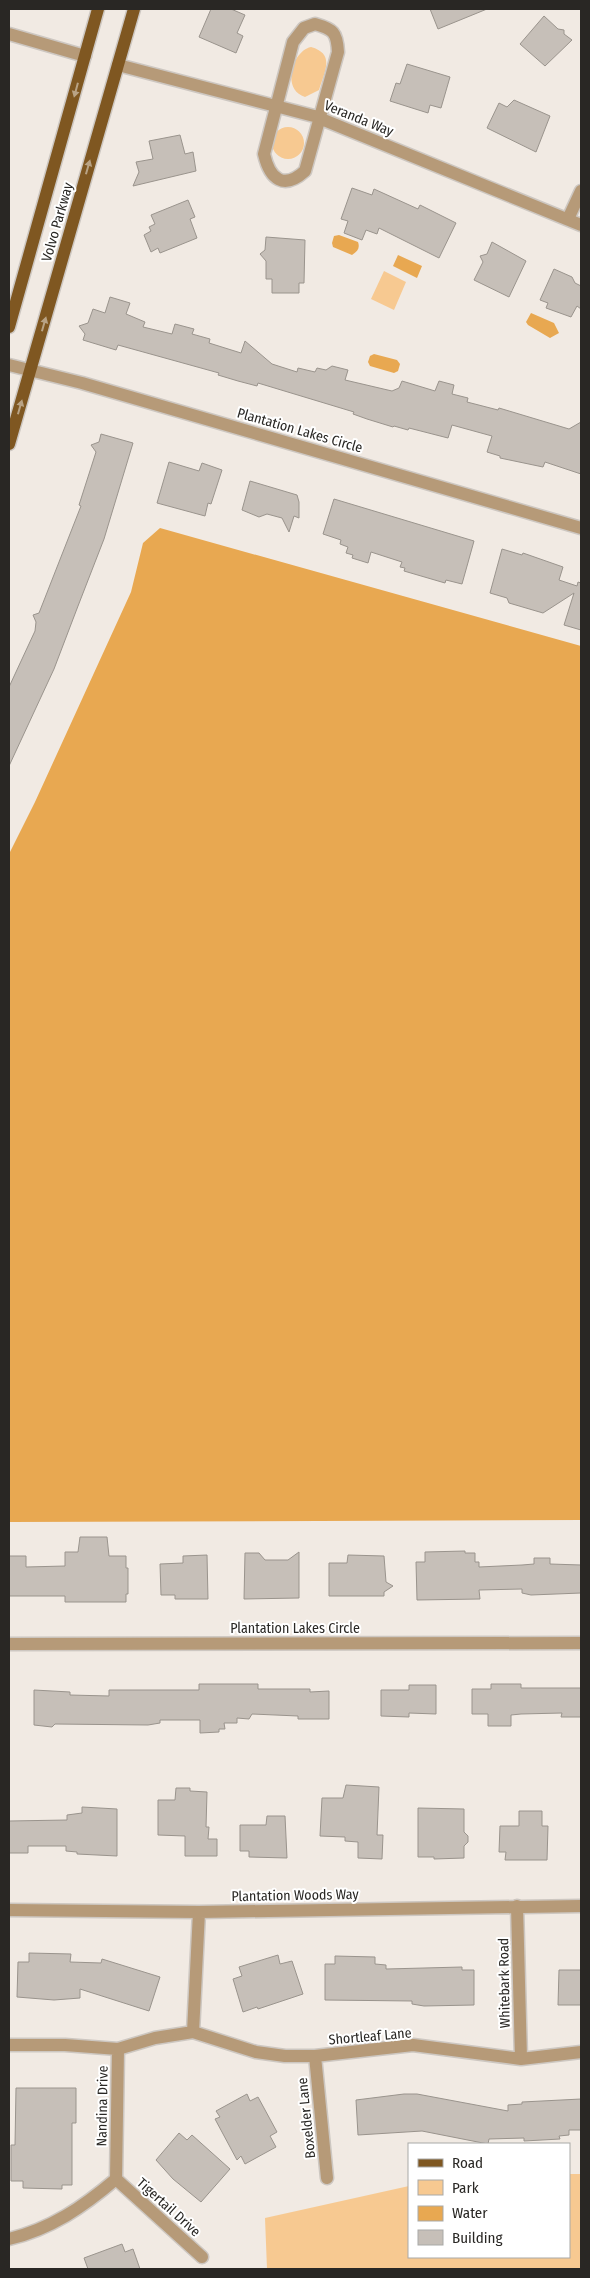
<svg xmlns="http://www.w3.org/2000/svg" width="590" height="2278" viewBox="0 0 590 2278" font-family="'Fira Sans Condensed',sans-serif">
	<style>
		.green { fill: #f7c991 }
		.water { fill: #e8a851 }
		.building { fill: #c6bfb8; stroke: #9a948d }
		.lines { fill: none; stroke-linecap: round; stroke-linejoin: round }
		.minor-casing { stroke: #cdc7c1; stroke-width: 15 }
		.major-casing { stroke: #cdc7c1; stroke-width: 15 }
		.minor { stroke: #b69a78; stroke-width: 12 }
		.major { stroke: #7f5721; stroke-width: 12 }
		.oneway { fill: #b9a385 }
		.labels { text-anchor: middle; stroke-width: 4; stroke-linejoin: round; paint-order: stroke }
		.street-label { font-size: 14px; fill: #292724; stroke: #fff }
	</style>
	<rect width="100%" height="100%" fill="#f1eae3"/>
	<!-- green -->
	<path class="green" d="M311 47C336 54 324 72 319 90L305 97C281 90 292 51 311 47Z
		M272 143a16 16 0 1 1 32 0a16 16 0 1 1-32 0Z
		M384 271 406 282 394 310 371 299Z
		M569 2174H581V2269H267L265 2218 409 2186V2257H569Z"/>
	<!-- water -->
	<path class="water" d="M339 235 358 242C360 248 358 251 352 255L333 247 332 243 334 236Z
		M398 255 422 266 417 278 393 266Z
		M531 313 554 323 559 333 550 338 528 325 526 322Z
		M374 354 397 360 400 364 398 371 394 373 370 366 368 362 370 356Z
		M160 528 581 646V1520L9 1522V854L35 802 131 592 143 543Z"/>
	<!-- building -->
	<path class="building" d="M211 9H231L245 15 237 33 243 36 236 53 199 37Z
		M430 9H487L438 29Z
		M544 16 558 29 564 30V34L572 40 545 66 520 44Z
		M407 64 450 77 441 108 430 105 428 113 390 101 396 83 400 84Z
		M514 100 550 116 536 152 487 128 499 103 507 107Z
		M180 135 185 154 193 152 196 171 133 186 139 172 136 162 153 159 149 141Z
		M352 188 372 195 374 189 418 209 420 205 456 223 439 258 379 228 377 234 366 230 362 240 344 233 348 221 341 219Z
		M188 200 195 217 190 219 197 238 160 253 158 248 151 252 144 235 151 231 149 227 155 224 151 215Z
		M266 237 305 240 304 283H299V293H272V279H266V261L260 254 265 250Z
		M492 242 526 261 509 297 474 280 483 262 480 256 487 254Z
		M554 269 572 277 575 283 581 286V309L577 306 571 317 546 308 548 303 540 300Z
		M110 297 130 303 126 314 145 322 143 327 172 334 175 324 194 329 192 334 210 339 209 343 241 353 245 341 272 364 297 372 298 368 315 372 317 368 326 370 332 366 348 370 345 380 392 391 399 388 402 381 435 391 439 381 454 385 452 394 468 398 467 402 498 410 499 408 569 429 581 422V474L545 462 543 467 500 458V456L487 452 492 436 452 425 448 438 409 428 408 430 394 426 393 427 367 419 353 414 354 412 258 383 257 386 238 381 218 375 219 373 118 345 116 350 83 340 85 334 79 326 88 323 93 309 105 313Z
		M101 434 133 443 104 539 78 606 54 669 9 766V687L35 631 36 622 33 615 39 613 81 506 79 505 96 452 91 445 99 442Z
		M169 462 199 471 202 463 222 470 211 504 208 503 205 516 157 503Z
		M250 481 297 495 299 502V518L294 516 289 532 282 518 267 514 259 517 242 510Z
		M334 499 474 541 462 584 446 580 445 583 404 571 405 568 400 567 402 562 371 552 368 563 352 558 353 555 346 553 348 547 340 544 341 540 323 534Z
		M502 549 522 555 523 553 563 567 559 580 577 586 578 582 581 583V630L564 625 574 593 543 613 509 603 507 598 490 593Z
		M80 1537H107L109 1556H126V1568H128V1594H126V1602H65V1596H9V1556H26V1567L65 1566V1552H78Z
		M465 1551V1553H475V1562H479V1567L522 1565 534 1564V1558H550V1564L581 1565V1593L531 1595 522 1593V1589L479 1590 480 1599 417 1600 416 1562H425V1552Z
		M299 1552V1598L244 1599 245 1553H259L265 1560H288Z
		M207 1555 208 1599H175V1595H161L160 1564 183 1563V1556Z
		M348 1555 384 1556 386 1582 393 1586 384 1592V1596H329V1563H347Z
		M199 1684H258V1689H310V1692L329 1691V1719H298V1716L252 1714 249 1719 237 1718V1723H224L225 1729H219V1732L200 1733V1720H160V1723L148 1725 55 1724 52 1727 34 1725V1690L70 1692V1695L109 1696V1690H199Z
		M491 1684H521V1688H581V1717H561L562 1713 521 1714 511 1715V1726H488V1714H472V1689H491Z
		M409 1685H436V1714L409 1713V1717L381 1716V1690H409Z
		M346 1785 379 1787 377 1835H383L382 1859 358 1858V1842L345 1841V1837L320 1836 322 1798H343Z
		M176 1788H190V1791L207 1792 206 1827H209L208 1839H217V1856H185V1836L158 1835V1800H175Z
		M82 1807 117 1809V1856L77 1854V1852L66 1851V1846H28V1853H9V1821L67 1820V1815L82 1813Z
		M418 1808 464 1809V1832L468 1836V1842L464 1846V1858L434 1859V1857H418Z
		M519 1811H542V1826H548L547 1860H505L506 1852H499L500 1826H519Z
		M267 1816H285L287 1858 249 1857V1851H240V1825H266Z
		M29 1953 71 1954 70 1962 101 1963 102 1959 160 1977 149 2011 80 1989V1998L54 2000 17 1997 18 1962H29Z
		M278 1955 280 1964 292 1961 303 1994 258 2009 257 2007 243 2012 233 1979 242 1976 239 1967Z
		M335 1956 375 1957V1964L386 1965V1969L462 1967V1970H474V2005L424 2006 412 2004V2001L325 2000V1964H335Z
		M559 1970H581V2005H558Z
		M16 2088H76V2123H72V2185H62V2189L23 2188V2181H11V2145H15Z
		M247 2094 250 2101 258 2097 277 2132 270 2136 276 2147 245 2164 241 2156 237 2160 215 2119 220 2117 216 2111Z
		M404 2094H417L508 2111V2105L522 2104V2102L581 2099V2130H569V2135L559 2136 560 2139 524 2141V2138L489 2139 488 2144 422 2131 358 2135 356 2100Z
		M179 2133 187 2140 192 2135 230 2169 201 2202 173 2179 156 2160Z
		M122 2244 125 2252 133 2249 140 2269H88L84 2258Z"/>
	<g class="lines">
		<defs>
			<path id="minor" d="M315 24C333 29 337 32 338 52L305 171C284 190 270 180 264 154L293 42 304 28Z
				M9 34 85 56
				M118 65 314 116 581 225
				M568 219 581 191
				M9 365 82 383 581 528
				M9 1644 581 1643
				M517 1906 521 2059
				M9 1910 199 1912 581 1906
				M193 2032 199 1912
				M9 2045H65L118 2049 155 2038 193 2032 256 2052 285 2056H315L413 2045 521 2059 581 2052
				M315 2056 327 2178
				M116 2179 118 2049
				M116 2179 202 2257
				M9 2239C51 2229 83 2207 116 2179"/>
			<path id="major" d="M9 327 98 9
				M9 444 134 9"/>
		</defs>
		<!-- minor casing -->
		<use href="#minor" class="minor-casing"/>
		<!-- major casing -->
		<use href="#major" class="major-casing"/>
		<!-- minor -->
		<use href="#minor" class="minor"/>
		<!-- major -->
		<use href="#major" class="major"/>
	</g>
	<!-- one-way arrows -->
	<defs><path id="oneway-solid" d="M-6-.8H1V-3.2L6.5 0L1 3.2V.8H-6Z" transform="scale(1.25)"/></defs>
	<g class="oneway">
		<use href="#oneway-solid" transform="translate(76 90) rotate(105)"/>
		<use href="#oneway-solid" transform="translate(88 167) rotate(-74)"/>
		<use href="#oneway-solid" transform="translate(44 324) rotate(-74)"/>
		<use href="#oneway-solid" transform="translate(20 407) rotate(-74)"/>
	</g>
	<g class="labels">
		<!-- street labels -->
		<g class="street-label">
			<text transform="translate(359 118) rotate(22)" y="5">Veranda Way</text>
			<text transform="translate(57 222) rotate(-74)" y="5">Volvo Parkway</text>
			<text transform="translate(300 430) rotate(16)" y="5">Plantation Lakes Circle</text>
			<text x="295" y="1633">Plantation Lakes Circle</text>
			<text transform="translate(295 1895) rotate(-1)" y="5">Plantation Woods Way</text>
			<text transform="translate(504 1983) rotate(-91)" y="5">Whitebark Road</text>
			<text transform="translate(370 2036) rotate(-5)" y="5">Shortleaf Lane</text>
			<text transform="translate(102 2106) rotate(-89)" y="5">Nandina Drive</text>
			<text transform="translate(306 2118) rotate(-96)" y="5">Boxelder Lane</text>
			<text transform="translate(169 2207) rotate(42)" y="5">Tigertail Drive</text>
		</g>
	</g>
	<!-- border -->
	<rect width="590" height="2278" fill="none" stroke="#292724" stroke-width="20"/>
	<!-- legend -->
	<rect x="408" y="2143" width="162" height="115" fill="#ffffff" stroke="#a9a9a7"/>
	<rect x="418" y="2159" width="25" height="8" fill="#7f5721" stroke="#a9a9a7"/>
	<text x="452" y="2168" font-size="15" fill="#292724">Road</text>
	<rect x="418" y="2180" width="25" height="15" fill="#f7c991" stroke="#a9a9a7"/>
	<text x="452" y="2193" font-size="15" fill="#292724">Park</text>
	<rect x="418" y="2206" width="25" height="15" fill="#e8a851" stroke="#a9a9a7"/>
	<text x="452" y="2218" font-size="15" fill="#292724">Water</text>
	<rect x="418" y="2230" width="25" height="15" fill="#c6bfb8" stroke="#a9a9a7"/>
	<text x="452" y="2243" font-size="15" fill="#292724">Building</text>
</svg>
